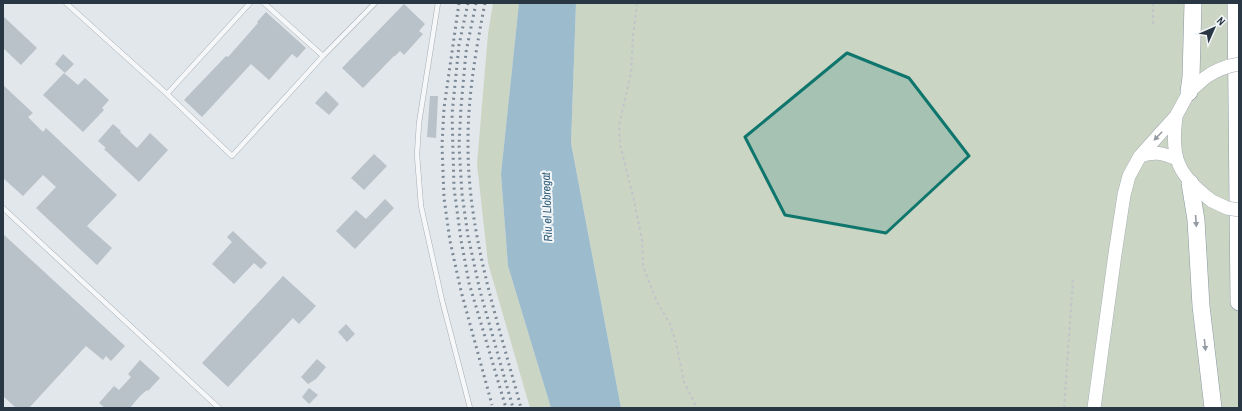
<svg xmlns="http://www.w3.org/2000/svg" width="1242" height="411" viewBox="0 0 1242 411" font-family="'Archivo Narrow',sans-serif">
	<style>
		.green { fill: #cbd5c3 }
		.water { fill: #9cbbcc }
		.building { fill: #b9c1c9 }
		.lines { fill: none; stroke-linecap: round; stroke-linejoin: round }
		.service-casing { stroke: #a7afb6; stroke-width: 5.5 }
		.secondary-casing { stroke: #a7afb6; stroke-width: 14 }
		.motorway-casing { stroke: #8997a3; stroke-width: 18 }
		.path { stroke: #c0c5ca; stroke-width: 2; stroke-dasharray: 3 3; stroke-linecap: butt }
		.service { stroke: #f5f7f9; stroke-width: 4.5 }
		.secondary { stroke: #fff; stroke-width: 13 }
		.motorway { stroke: #fff; stroke-width: 17 }
		.rail { stroke: #7b8996; stroke-width: 3; stroke-dasharray: 2 4; stroke-linecap: butt }
		.secondary-bridge-casing { stroke: #a7afb6; stroke-width: 14; stroke-linecap: butt }
		.secondary-bridge { stroke: #fff; stroke-width: 13 }
		.oneway { fill: #949ba2 }
		.marked { fill: #0f766e; fill-opacity: 0.2; stroke: #0f766e; stroke-width: 3; stroke-linejoin: round }
		.labels { text-anchor: middle; stroke-width: 4; stroke-linejoin: round; paint-order: stroke }
		.water-label { font-size: 12px; font-style: italic; fill: #315e7a; stroke: #f2f6f8 }
	</style>
	<rect width="100%" height="100%" fill="#e2e7eb"/>
	<!-- green -->
	<path class="green" d="M493 3H519L501 174 508 266 551 408H530L488 263 477 164 488 34Z
		M576 3H1239V408H621L571 143Z"/>
	<!-- water -->
	<path class="water" d="M519 3H576L571 143 621 408H551L508 266 501 174Z"/>
	<!-- building -->
	<path class="building" d="M404 4 425 24 419 31 423 34 404 55 400 51 395 56H394L363 88 342 68Z
		M266 12 306 48 297 58 292 54 269 80 251 64 202 117 184 100 226 56 228 57 258 23 257 22Z
		M3 16 37 48 21 65 3 48Z
		M63 54 74 64 65 73 55 64Z
		M64 73 78 85 85 78 109 100 102 108 104 110 83 132 43 95Z
		M3 85 33 113 28 117 43 132 46 128 117 195 87 226 112 248 97 265 36 208 56 187 43 175 23 196 3 178Z
		M326 91 339 104 329 115 315 103Z
		M430 96H438L436 138 427 137Z
		M113 124 121 131 120 132 137 148 150 133 168 150 139 182 104 149 106 148 98 141Z
		M374 154 387 166 364 190 351 178Z
		M385 199 394 208 355 249 336 231 356 210 366 219Z
		M233 231 267 263 261 269 254 263 234 284 212 264 232 242 227 237Z
		M3 234 125 346 111 361 106 356 103 360 86 346 29 408H16L3 396Z
		M283 276 316 306 299 324 293 318 228 387 202 363Z
		M346 324 355 334 347 342 338 332Z
		M317 359 326 367 316 379 308 384 301 377Z
		M140 360 160 378 148 391 147 390 140 396 130 408H105L99 403 114 386 119 390 131 377 128 374Z
		M309 388 318 395 309 404 302 397Z"/>
	<g class="lines">
		<defs>
			<path id="service" d="M66 3 167 94 232 156 323 56 375 3
				M264 3 323 56
				M438 3 419 123 417 155 421 206 442 300 470 408
				M167 94 250 3
				M3 208 219 408"/>
			<path id="secondary" d="M1176 117C1170 159 1179 176 1212 201
				M1140 156C1155 151 1162 153 1177 159
				M1094 408 1115 254 1124 195 1129 176 1140 156 1176 116 1189 92 1206 77"/>
			<path id="motorway" d="M1236 3 1239 302
				M1189 92 1191 77 1193 3
				M1190 183 1196 220 1201 306 1213 408"/>
		</defs>
		<!-- service casing -->
		<use href="#service" class="service-casing"/>
		<!-- secondary casing -->
		<use href="#secondary" class="secondary-casing"/>
		<!-- motorway casing -->
		<use href="#motorway" class="motorway-casing"/>
		<!-- path -->
		<path class="path" d="M637 3 633 35 631 73 619 125 620 145 633 196 642 240 643 266 657 302 670 324 676 343 684 382 697 408
			M1153 3V26
			M1064 408 1073 280"/>
		<!-- service -->
		<use href="#service" class="service"/>
		<!-- secondary -->
		<use href="#secondary" class="secondary"/>
		<!-- motorway -->
		<use href="#motorway" class="motorway"/>
		<!-- rail -->
		<path class="rail" d="M459 3 444 108 442 145 444 198 450 241 461 291 492 405
			M468 3 459 45 452 114 454 188 461 240 469 283 506 408
			M476 3 466 52 461 107 459 145 462 194 468 236 480 291 513 408
			M485 3C476 49 468 95 468 141 467 233 498 321 521 408"/>
		<defs>
			<path id="secondary-bridge" d="M1206 77C1216 70 1226 66 1239 64
				M1212 201 1227 208 1239 210"/>
		</defs>
		<!-- secondary-bridge casing -->
		<use href="#secondary-bridge" class="secondary-bridge-casing"/>
		<!-- secondary-bridge -->
		<use href="#secondary-bridge" class="secondary-bridge"/>
	</g>
	<!-- one-way arrows -->
	<defs><path id="oneway-solid" d="M-6-.8H1V-3.2L6.5 0L1 3.2V.8H-6Z"/></defs>
	<g class="oneway">
		<use href="#oneway-solid" transform="translate(1158 136) rotate(134)"/>
		<use href="#oneway-solid" transform="translate(1196 221) rotate(86)"/>
		<use href="#oneway-solid" transform="translate(1205 345) rotate(84)"/>
	</g>
	<!-- marked area -->
	<path class="marked" d="M847 53 909 78 969 156 886 233 785 215 745 137Z"/>
	<g class="labels">
		<!-- water labels -->
		<g class="water-label">
			<text transform="translate(547 207) rotate(-92)" y="4">Riu el Llobregat</text>
		</g>
	</g>
	<!-- border -->
	<rect width="1242" height="411" fill="none" stroke="#293744" stroke-width="8"/>
	<!-- north arrow -->
	<g transform="translate(1214 28) rotate(45)" stroke="#f2f6f8" stroke-width="3" paint-order="stroke">
	<path d="M0-3L7 15L0 10L-7 15Z" fill="#293744"/>
	<text y="-6" font-size="11" font-weight="bold" text-anchor="middle" fill="#293744">N</text>
	</g>
</svg>
